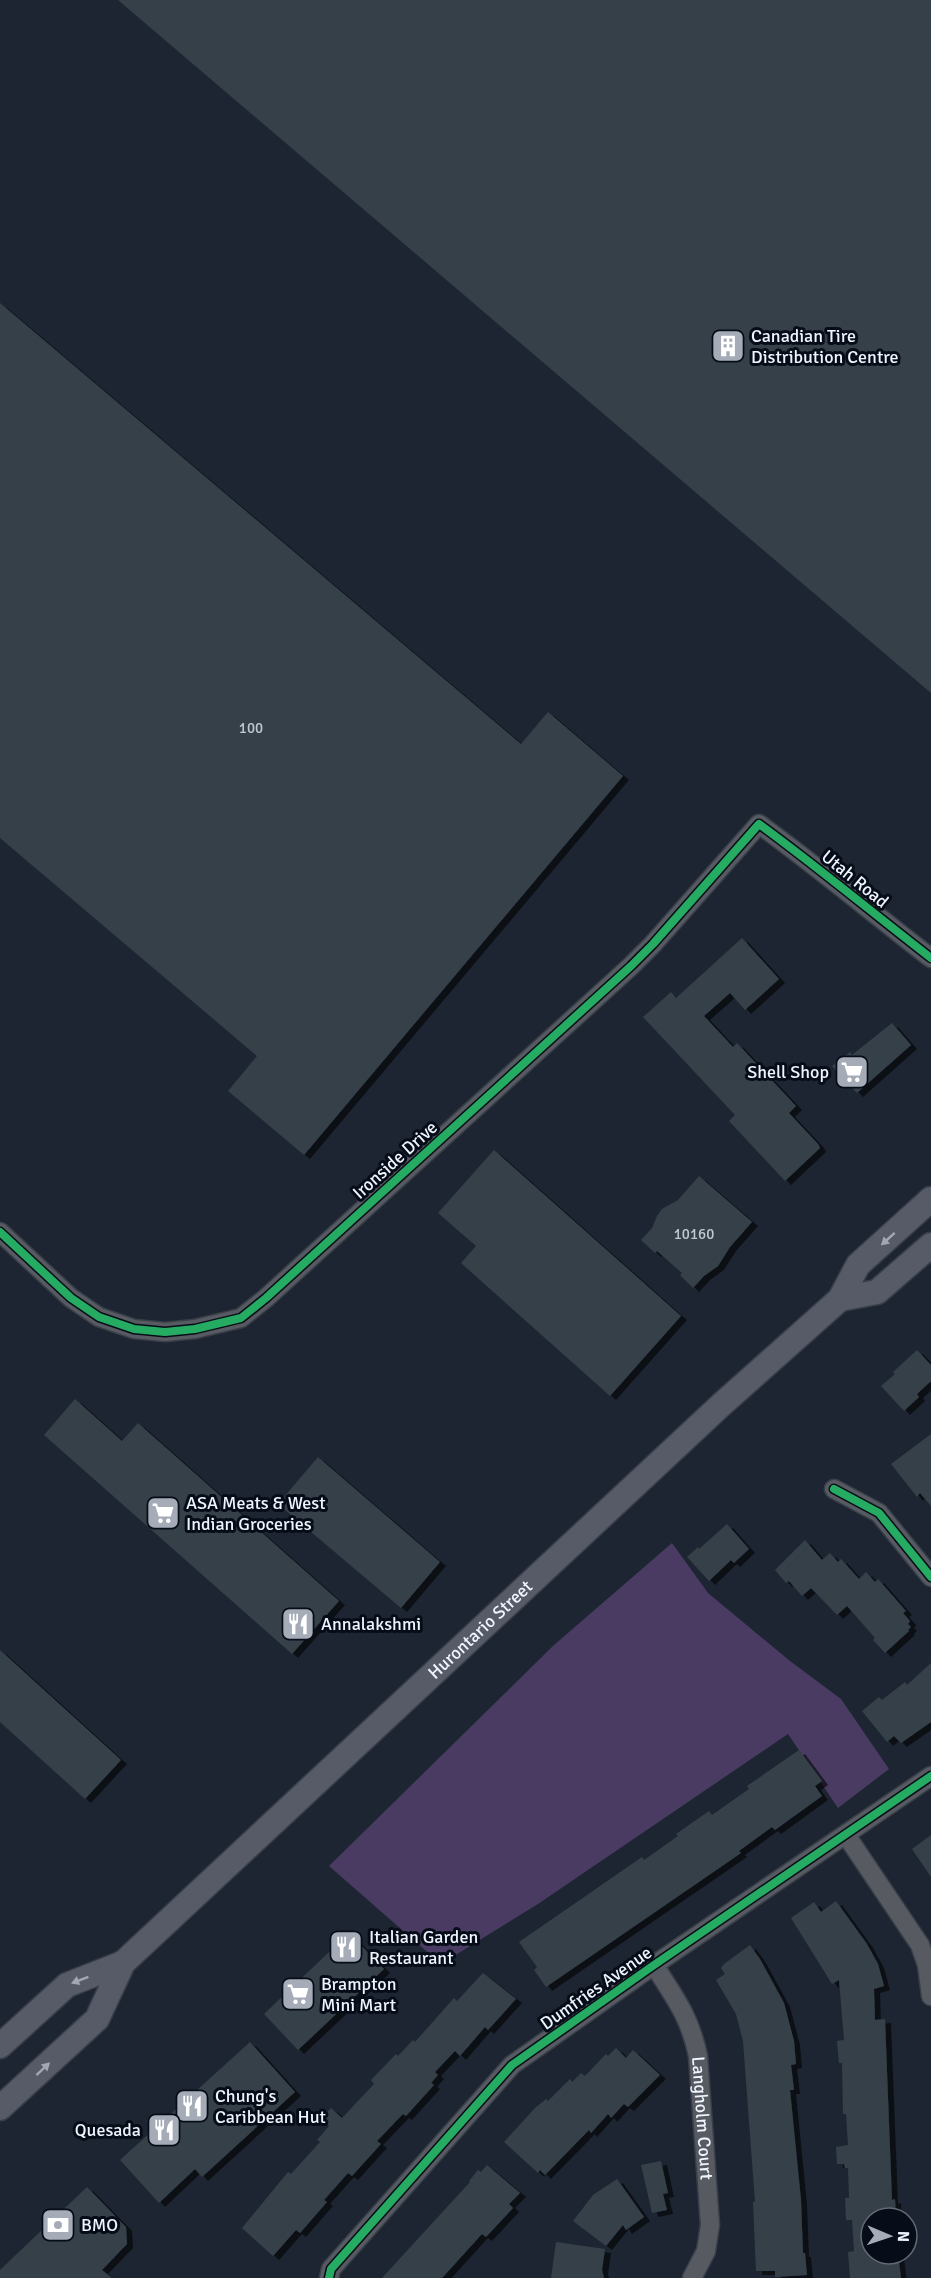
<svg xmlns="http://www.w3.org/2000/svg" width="931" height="2278" viewBox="0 0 931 2278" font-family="Signika,sans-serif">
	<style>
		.green { fill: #4a3b62 }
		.building { fill: #35404a; filter: url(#shadow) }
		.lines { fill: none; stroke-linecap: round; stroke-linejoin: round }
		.minor-casing { stroke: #383f49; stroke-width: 21 }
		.major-casing { stroke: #383f49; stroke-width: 27 }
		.minor { stroke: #585a62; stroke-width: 18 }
		.major { stroke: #575b67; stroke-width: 24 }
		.cycleway-casing { stroke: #070d18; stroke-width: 11 }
		.cycleway { stroke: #26ab63; stroke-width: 8 }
		.oneway { fill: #a2a8b3 }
		.labels { text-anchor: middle; stroke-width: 6; stroke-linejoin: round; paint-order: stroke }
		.number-label { font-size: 15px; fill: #c0c8d2 }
		.poi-label { font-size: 18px; fill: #eef5ff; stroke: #070d18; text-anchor: start }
		.street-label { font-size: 18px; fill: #eef5ff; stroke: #070d18 }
	</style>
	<defs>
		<filter id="shadow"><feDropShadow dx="6" dy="4" stdDeviation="0" flood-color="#0009"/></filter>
	</defs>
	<rect width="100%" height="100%" fill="#1d2532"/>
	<!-- green -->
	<path class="green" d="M672 1543 708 1593 790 1661 841 1699 889 1769 838 1808 788 1734 538 1904 441 1964 329 1866 554 1645Z"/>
	<!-- building -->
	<path class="building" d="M118 0H931V693Z
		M0 303 521 744 548 712 623 776 304 1155 228 1091 257 1056 0 838Z
		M742 938 779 979 745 1010 730 993 704 1016 733 1047 737 1043 796 1106 789 1113 818 1144 820 1148 785 1181 729 1121 735 1115 643 1017 671 992 676 998Z
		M892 1023 911 1045 857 1093 832 1066 850 1052 852 1055Z
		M494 1150 681 1316 610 1396 461 1263 476 1246 438 1213Z
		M699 1176 752 1222 730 1247 718 1266 704 1276 693 1288 680 1275 682 1273 657 1251 655 1253 641 1240 652 1228 657 1216 662 1209 678 1200Z
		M917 1350 931 1365V1381L917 1394 919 1397 904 1411 881 1386 895 1374 893 1372Z
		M75 1399 122 1441 138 1423 339 1601 292 1654 44 1435Z
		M931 1434V1506L920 1493 917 1497 891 1464Z
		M318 1457 440 1562 401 1608 278 1504Z
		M727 1524 749 1549 734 1563 731 1560 709 1581 687 1557 698 1547 699 1549Z
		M805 1540 822 1560 830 1553 838 1562 841 1559 859 1579 866 1572 875 1582 878 1579 906 1611 903 1613 910 1621 908 1624 911 1627 908 1630 909 1631 885 1653 873 1640 875 1638 847 1606 837 1615 811 1588 802 1596 789 1581 786 1583 775 1570Z
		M0 1650 121 1760 85 1799 0 1722Z
		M931 1663V1722L901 1743 894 1736 887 1742 862 1711 879 1697 882 1700 905 1682 907 1685Z
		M799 1750 822 1781 815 1786 822 1796 775 1830 772 1827 739 1851 741 1853 728 1862 546 1987 534 1970 537 1967 519 1942 642 1857 644 1860 678 1836 676 1834 709 1811 712 1815 749 1789 747 1786Z
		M931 1835V1877L912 1849Z
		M836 1901 867 1944 878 1964 884 1986 874 1989 875 2020 885 2019 892 2200 895 2199 896 2218H871V2254H898L901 2278H850L848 2252 854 2251 852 2220H846L845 2198H849L848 2168H845L844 2164H837L836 2147 848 2145 846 2114H843L842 2063H839L837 2041 844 2040 839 1980 832 1984 791 1918 814 1902 821 1912Z
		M349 1933 384 1969 298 2050 264 2014Z
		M750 1945 760 1959 784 2003 794 2041 796 2064 791 2065 794 2090H790L801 2200 803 2253H805L807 2275 775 2277V2271H756L753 2202H755L743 2041 736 2014 716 1980 725 1974 721 1968 724 1964Z
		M483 1973 516 1999 488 2030 485 2027 460 2056 455 2051 435 2072 438 2075 431 2083 434 2085 406 2116 403 2114 377 2141 381 2144 352 2176 348 2173 324 2200 327 2202 300 2233 296 2230 273 2256 242 2228 288 2172 291 2174 320 2142 317 2140 329 2126 321 2118 331 2108 342 2118 374 2084 371 2080 396 2054 398 2056 413 2040 415 2042 454 1998 457 2001Z
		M250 2042 295 2092 202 2177 195 2169 159 2203 120 2160Z
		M616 2048 626 2058 633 2050 660 2075 628 2107 624 2104 611 2118 608 2114 591 2133 589 2130 545 2175 540 2170 538 2173 504 2142 535 2108 546 2099 548 2101 570 2079 572 2082 581 2073 585 2076 606 2054 608 2056Z
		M661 2161 668 2193 663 2194 667 2210 652 2213 641 2165Z
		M487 2165 520 2193 509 2204 513 2208 486 2237 482 2234 442 2278H382L470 2182 469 2181 478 2170 481 2172Z
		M617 2179 644 2217 626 2230 623 2225 606 2246 573 2221 593 2195Z
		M87 2187 126 2227 127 2244 102 2270 112 2278H0V2270Z
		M556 2242 605 2249 602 2270 604 2278H551Z"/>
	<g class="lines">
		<defs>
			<g id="minor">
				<path d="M0 1232 71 1298 99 1317 134 1329 165 1332 195 1329 241 1318 266 1298 631 966 653 944 759 824C818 867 874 914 931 958"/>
				<path d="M834 1489 879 1513 931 1577"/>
				<path d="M846 1835 920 1945 927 1965 931 1996"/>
				<path id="s1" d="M654 1965C675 1998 690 2017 698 2056L710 2225 706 2251 692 2278"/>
				<path d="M329 2278 331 2269 512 2065 654 1965 931 1776"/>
			</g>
			<g id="major">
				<path d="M840 1299 877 1292 931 1245"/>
				<path d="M0 2046 67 1985 123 1963"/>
				<path id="s2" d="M0 2108 97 2019 123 1963 721 1405 840 1299 858 1265 931 1199"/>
			</g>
		</defs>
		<!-- minor casing -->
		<use href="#minor" class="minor-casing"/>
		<!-- major casing -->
		<use href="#major" class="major-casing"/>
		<!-- minor -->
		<use href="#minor" class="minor"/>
		<!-- major -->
		<use href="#major" class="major"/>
		<defs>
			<path id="cycleway" d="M0 1232 71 1298 99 1317 134 1329 165 1332 195 1329 241 1318 266 1298 631 966 653 944 759 824C818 867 874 914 931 958
				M834 1489 879 1513 931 1577
				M329 2278 331 2269 512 2065 654 1965 931 1776"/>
		</defs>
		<!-- cycleway casing -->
		<use href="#cycleway" class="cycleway-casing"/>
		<!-- cycleway -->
		<use href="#cycleway" class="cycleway"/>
	</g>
	<!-- one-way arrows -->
	<defs><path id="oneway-solid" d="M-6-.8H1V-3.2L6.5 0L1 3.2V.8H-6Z" transform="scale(1.5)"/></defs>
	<g class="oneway">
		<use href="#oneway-solid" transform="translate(888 1239) rotate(138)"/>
		<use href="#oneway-solid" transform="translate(80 1980) rotate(159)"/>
		<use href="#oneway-solid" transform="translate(43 2069) rotate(-43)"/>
	</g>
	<!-- icons -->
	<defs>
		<symbol id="building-square" viewBox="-11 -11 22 22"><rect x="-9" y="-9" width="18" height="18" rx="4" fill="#a5acb7" stroke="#070d18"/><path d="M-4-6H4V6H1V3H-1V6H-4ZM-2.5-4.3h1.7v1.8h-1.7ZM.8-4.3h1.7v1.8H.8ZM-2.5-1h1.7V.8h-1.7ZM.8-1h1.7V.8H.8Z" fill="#fff"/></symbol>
		<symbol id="supermarket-square" viewBox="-11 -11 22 22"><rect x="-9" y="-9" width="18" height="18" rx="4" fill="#a5acb7" stroke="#070d18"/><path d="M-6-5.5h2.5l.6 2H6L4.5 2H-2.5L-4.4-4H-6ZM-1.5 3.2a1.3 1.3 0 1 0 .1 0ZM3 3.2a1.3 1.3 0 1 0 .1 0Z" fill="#fff"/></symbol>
		<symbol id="restaurant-square" viewBox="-11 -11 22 22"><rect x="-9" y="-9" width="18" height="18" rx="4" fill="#a5acb7" stroke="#070d18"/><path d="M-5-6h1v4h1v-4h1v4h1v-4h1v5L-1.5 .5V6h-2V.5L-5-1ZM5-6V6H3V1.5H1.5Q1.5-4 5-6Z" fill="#fff"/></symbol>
		<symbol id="bank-square" viewBox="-11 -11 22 22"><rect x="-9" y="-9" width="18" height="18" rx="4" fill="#a5acb7" stroke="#070d18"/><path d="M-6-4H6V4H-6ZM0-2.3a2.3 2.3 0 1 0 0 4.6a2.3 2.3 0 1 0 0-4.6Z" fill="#fff"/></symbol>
	</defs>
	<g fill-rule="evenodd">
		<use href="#building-square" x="709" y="327" width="38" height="38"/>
		<use href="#supermarket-square" x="833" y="1053" width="38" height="38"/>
		<use href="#supermarket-square" x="144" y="1494" width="38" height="38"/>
		<use href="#restaurant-square" x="279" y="1605" width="38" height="38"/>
		<use href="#restaurant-square" x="327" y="1928" width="38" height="38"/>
		<use href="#supermarket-square" x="279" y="1975" width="38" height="38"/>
		<use href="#restaurant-square" x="173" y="2087" width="38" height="38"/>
		<use href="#restaurant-square" x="145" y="2111" width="38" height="38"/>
		<use href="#bank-square" x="39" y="2206" width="38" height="38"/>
	</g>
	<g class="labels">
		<!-- number labels -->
		<g class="number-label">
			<text x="251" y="733">100</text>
			<text x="694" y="1239">10160</text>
		</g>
		<!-- poi labels -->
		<g class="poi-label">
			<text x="751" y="342">Canadian Tire<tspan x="751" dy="21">Distribution Centre</tspan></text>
			<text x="829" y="1078" text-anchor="end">Shell Shop</text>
			<text x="186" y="1509">ASA Meats &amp; West<tspan x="186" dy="21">Indian Groceries</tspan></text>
			<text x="321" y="1630">Annalakshmi</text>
			<text x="369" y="1943">Italian Garden<tspan x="369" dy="21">Restaurant</tspan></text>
			<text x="321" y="1990">Brampton<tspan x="321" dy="21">Mini Mart</tspan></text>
			<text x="215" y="2102">Chung's<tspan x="215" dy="21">Caribbean Hut</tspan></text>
			<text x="141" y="2136" text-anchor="end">Quesada</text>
			<text x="81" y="2231">BMO</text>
		</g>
		<!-- street labels -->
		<g class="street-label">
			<text transform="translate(855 879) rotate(39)" y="6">Utah Road</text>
			<text transform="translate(395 1160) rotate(-42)" y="6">Ironside Drive</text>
			<text dy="6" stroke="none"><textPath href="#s2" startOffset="682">Hurontario Street</textPath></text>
			<text transform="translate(596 1988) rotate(-35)" y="6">Dumfries Avenue</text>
			<text dy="6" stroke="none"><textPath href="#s1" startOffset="164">Langholm Court</textPath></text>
		</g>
	</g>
	<!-- north arrow -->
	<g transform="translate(889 2236) rotate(92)"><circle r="28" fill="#070d18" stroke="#636a74" stroke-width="1.5"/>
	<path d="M0-4.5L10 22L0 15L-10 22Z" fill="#a5acb7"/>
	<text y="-9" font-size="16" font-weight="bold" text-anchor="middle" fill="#eef5ff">N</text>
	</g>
</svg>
